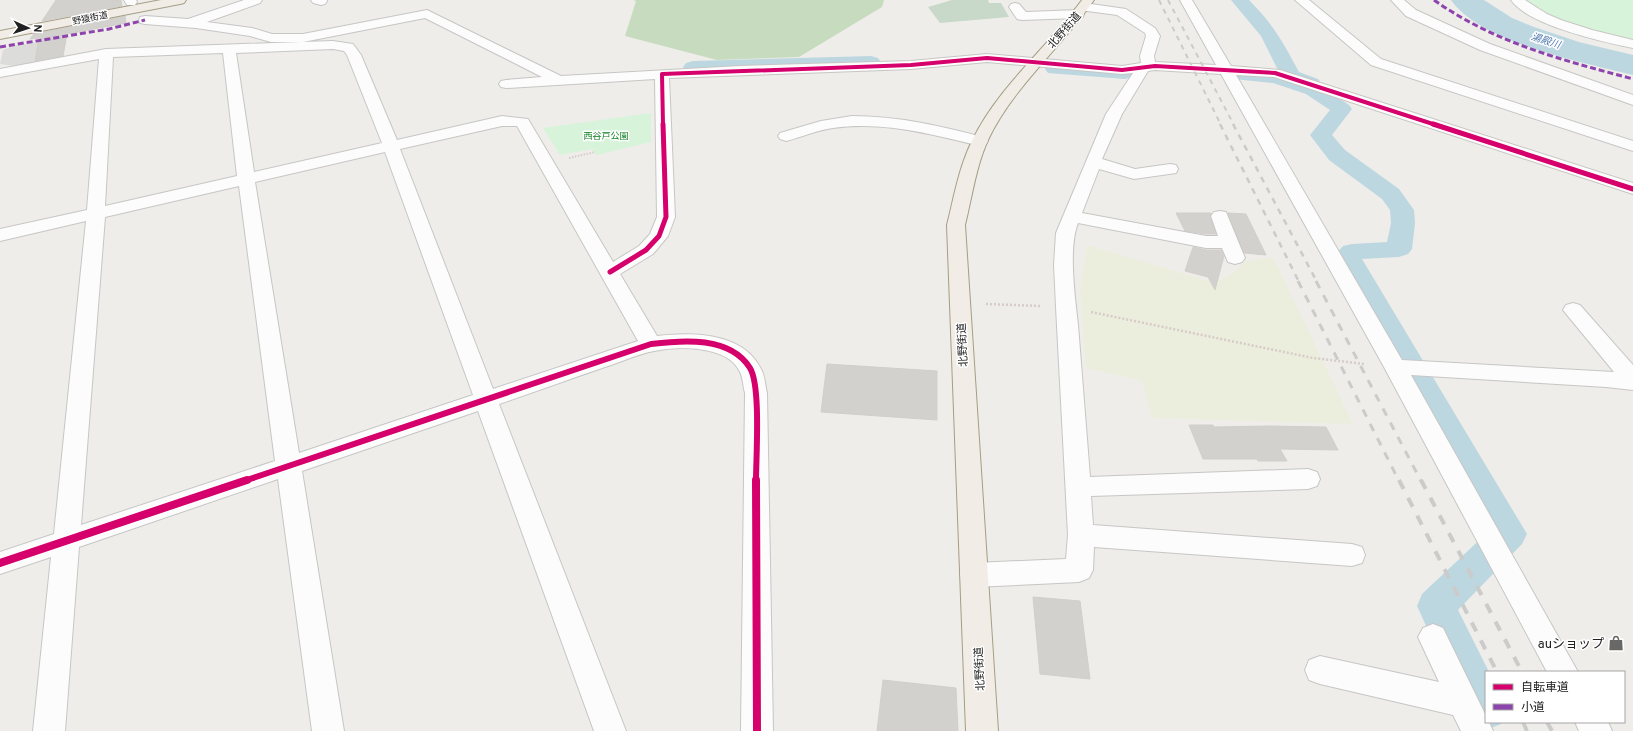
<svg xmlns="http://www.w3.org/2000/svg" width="1633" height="731" viewBox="0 0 1633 731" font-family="Overpass,'Noto Sans JP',sans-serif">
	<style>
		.religious { fill: #dcdcda }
		.farmland { fill: #eceedd }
		.forest { fill: #c7dcbf }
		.cemetery { fill: #c8d9c9 }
		.park { fill: #d7f4da }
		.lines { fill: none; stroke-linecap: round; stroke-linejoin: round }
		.canal { fill: #bdd7e1; fill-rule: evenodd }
		.river { fill: #bdd7e1; fill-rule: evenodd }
		.building { fill: #d2d1ce; stroke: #d1cfca }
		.minor-casing { stroke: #c7c6c5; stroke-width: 2 }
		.major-casing { stroke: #a59d85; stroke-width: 2 }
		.path-far1 { stroke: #d7cbc8; stroke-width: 2; stroke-dasharray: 1.5 1.5; stroke-linecap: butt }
		.path { stroke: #d7cbc8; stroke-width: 2.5; stroke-dasharray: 2 2; stroke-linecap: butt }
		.minor { fill: #fcfcfc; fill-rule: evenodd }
		.major { fill: #f1ede6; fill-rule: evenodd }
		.rail-far3 { stroke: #cbcbca; stroke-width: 2; stroke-dasharray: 5 5; stroke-linecap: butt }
		.rail-far2 { stroke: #cbcbca; stroke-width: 2.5; stroke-dasharray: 6 6; stroke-linecap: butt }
		.rail-far1 { stroke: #cbcbca; stroke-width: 3; stroke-dasharray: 8 8; stroke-linecap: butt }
		.rail { stroke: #cbcbca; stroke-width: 4; stroke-dasharray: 10 10; stroke-linecap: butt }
		.quiet { stroke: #8e44ad; stroke-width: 3; stroke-dasharray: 6 3; stroke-linecap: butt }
		.cycleway-far3-casing { stroke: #fff; stroke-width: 5.5 }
		.cycleway-far2-casing { stroke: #fff; stroke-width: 7 }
		.cycleway-far1-casing { stroke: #fff; stroke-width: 8 }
		.cycleway-casing { stroke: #fff; stroke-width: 10 }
		.cycleway-far3 { stroke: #d6006c; stroke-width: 4 }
		.cycleway-far2 { stroke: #d6006c; stroke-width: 5 }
		.cycleway-far1 { stroke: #d6006c; stroke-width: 6 }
		.cycleway { stroke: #d6006c; stroke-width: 8 }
		.labels { text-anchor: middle; stroke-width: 3; stroke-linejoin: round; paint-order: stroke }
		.far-street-label { font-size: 9px; fill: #202020; stroke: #fff }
		.far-park-label { font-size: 9px; fill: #0d7f1f; stroke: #fff }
		.far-water-label { font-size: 10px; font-style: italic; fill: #4d77af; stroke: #fff }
		.street-label { font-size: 11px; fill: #202020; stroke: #fff }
		.near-poi-label { font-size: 13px; fill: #202020; stroke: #fff; text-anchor: end }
	</style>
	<rect width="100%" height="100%" fill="#eeede9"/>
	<!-- religious -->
	<path class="religious" d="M39 42 35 62 14 66 0 64 3 50 12 46Z"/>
	<!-- farmland -->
	<path class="farmland" d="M1087 245 1215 283 1231 274 1247 261 1273 257 1353 424 1152 418 1142 381 1086 368 1080 292Z"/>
	<!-- forest -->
	<path class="forest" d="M633 0H884L882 7 799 57 717 60 625 36 636 1Z"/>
	<!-- cemetery -->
	<path class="cemetery" d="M952 0H988L989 3H1001L1009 17 940 23 928 7Z"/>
	<!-- park -->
	<path class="park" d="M1526 0H1633V40C1597 32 1556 24 1526 0Z
		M651 113V142L596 155 592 149 560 155 543 128Z"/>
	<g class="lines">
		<!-- canal -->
		<path class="canal" d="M1231 0H1249C1273 24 1283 42 1299 72L1318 79 1321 83 1319 85 1349 105 1352 109 1332 135 1345 150 1399 189 1414 210 1415 223 1412 249 1408 254 1399 257 1362 259 1527 534 1522 544 1458 610 1489 672H1486V722H1502L1501 724 1486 730 1471 724 1417 606 1422 594 1489 531 1334 256 1343 246 1352 244 1387 242 1391 223 1390 210 1382 199 1329 160 1310 135 1330 110 1306 94 1273 83 1234 79 1231 75 1234 71 1241 69 1279 72 1261 36Z
			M871 56 878 58 881 62 878 66 871 68 693 73 686 71 683 67 686 63 693 61Z
			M1055 63 1125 67 1132 69 1135 73 1132 77 1125 79 1048 73 1045 69 1048 65Z"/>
		<!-- river -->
		<path class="river" d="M1451 0H1484L1512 18 1534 27 1579 42 1633 55V75C1584 63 1481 43 1451 0Z"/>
	</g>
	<!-- building -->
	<path class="building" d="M56 0H121L122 6 42 21Z
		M125 16 126 23 67 34 63 56 35 61 39 38 30 39 34 34Z
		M1176 213H1211L1210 216 1216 234H1206L1185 231Z
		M1228 213 1246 214 1266 255 1244 253Z
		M1193 247 1206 250H1221L1224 256 1215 290 1208 277 1185 271Z
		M827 364 937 371V420L821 412Z
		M1189 425H1213L1214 427 1269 426 1326 427 1338 450 1280 449 1287 461H1258L1257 459H1203Z
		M1033 597 1080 601 1090 679 1040 674Z
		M883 680 956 688 958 731H877Z"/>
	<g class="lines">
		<defs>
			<path id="minor" d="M124 0H136L137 2 135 5H127Z
				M244 0H262L260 3 207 22 252 28 272 34H303L427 10 561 76 740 66 911 61 987 54 1122 66 1141 63 1140 56 1146 36 1145 33 1117 15 1080 10 1078 7 1080 4 1084 3 1126 9 1155 28 1160 36 1154 56 1155 62 1216 65 1180 0H1192L1231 66 1280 70 1633 183V194L1274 77 1236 75 1402 360 1614 372 1563 310 1566 305 1573 303 1580 305 1633 365V390L1606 387 1411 375 1578 672H1547L1384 367 1221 74 1155 70 1148 71 1122 114 1102 159 1135 169 1170 164 1176 165 1178 169 1176 173 1134 179 1099 169 1082 213 1206 236H1218L1211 216 1214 212 1220 211 1226 212 1245 258 1242 262 1235 264 1228 262 1222 248H1206L1078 223C1068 249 1075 296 1078 325 1082 376 1086 426 1090 477L1308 469 1317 472 1320 479 1317 486 1308 489 1091 496 1093 525 1352 544 1362 547 1365 555 1362 563 1352 566 1094 547 1093 570 1089 578 1079 582 974 587 964 583 960 575 964 567 974 563 1066 559 1068 535 1056 307 1054 265 1056 233 1106 114 1133 73 1122 74 987 62 911 69 669 78 675 217 668 236 653 254 620 274 657 336C692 332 743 332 761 369 765 376 765 385 767 393L773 731H741L745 393C743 386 743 378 740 372 728 345 678 346 654 351 638 354 621 362 605 367 570 379 534 392 499 404L626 731H594L478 411 302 471 344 731H312L278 479 79 547 65 731H33L51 557 0 574V552L54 534 86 221 0 241V229L87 210 99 59 0 77V69L106 49 301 42H271L250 36 196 28 145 24 140 23 139 20 140 17 145 16 188 19ZM425 18 542 77 506 80 501 81 499 84 501 87 506 88 655 79 657 217 650 234 639 246 613 262 528 119 502 116 397 140 361 55 353 44 333 41 303 42ZM333 49 344 51 347 55 382 143 254 172 236 53ZM223 53 237 176 105 206 113 57ZM502 126H517L638 341 493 389 400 149ZM385 152 473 395 299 453 255 182ZM239 186 275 461 81 525 105 217Z
				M311 0H327V1L325 4 321 5 313 3Z
				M1295 0H1309L1381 59 1633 141V151L1371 65Z
				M1391 0H1404L1416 10 1490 44 1633 95V105L1480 50 1406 16Z
				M1511 0H1525L1547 14 1561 20 1592 30 1633 40V48C1603 42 1528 25 1511 0Z
				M1015 3 1019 4 1026 12 1078 10 1083 11 1084 14 1083 17 1078 18 1022 20 1017 19 1009 7 1011 4Z
				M852 116C898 116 941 126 986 138L988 141 986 144 980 146C931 134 883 121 833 128 817 130 802 137 786 141L780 139 778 136 780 133 821 121Z
				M1433 624 1443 628 1486 716V722H1489L1493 731H1461L1453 715 1320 684 1309 680 1305 670 1309 660 1320 656 1439 682 1418 637 1423 628Z
				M1575 722H1608L1612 731H1579Z"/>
			<path id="major" d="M161 0H186L184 3 180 4 0 39V31Z
				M1082 0H1094C1061 48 1013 87 988 140 976 166 972 197 965 225L998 731H966L947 225C954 197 959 167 972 141 998 87 1047 48 1082 0Z"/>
		</defs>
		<!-- minor casing -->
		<use href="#minor" class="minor-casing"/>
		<!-- major casing -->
		<use href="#major" class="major-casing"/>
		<!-- path-far1 -->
		<path class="path-far1" d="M569 158 595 152"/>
		<!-- path -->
		<path class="path" d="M986 304 1041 306
			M1091 312 1313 358 1365 364"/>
		<!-- minor -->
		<use href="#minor" class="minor"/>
		<!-- major -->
		<use href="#major" class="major"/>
		<!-- rail-far3 -->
		<path class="rail-far3" d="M1159 0 1221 125
			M1168 0 1234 125"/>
		<!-- rail-far2 -->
		<path class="rail-far2" d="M1220 124 1299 282
			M1233 124 1317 282"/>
		<!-- rail-far1 -->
		<path class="rail-far1" d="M1298 281 1399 481
			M1316 281 1421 481"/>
		<!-- rail -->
		<path class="rail" d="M1399 480 1497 672
			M1421 480 1522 672
			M1523 722 1527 731
			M1547 722 1552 731"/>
		<!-- quiet -->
		<path class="quiet" d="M1434 0C1495 43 1562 60 1633 79
			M0 47 109 29 145 20"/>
		<defs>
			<path id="cycleway-far3" d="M663 125 662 74 911 65 987 58 1122 70 1155 66 1275 73 1436 125"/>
			<path id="cycleway-far2" d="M1433 124 1633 189
				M610 272 646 250 659 236 666 217 663 124"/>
			<path id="cycleway-far1" d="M244 481 651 344C683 340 730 336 750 368 761 386 756 457 756 481"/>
			<path id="cycleway" d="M756 480 757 731
				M0 563 247 480"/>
		</defs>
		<!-- cycleway-far3 casing -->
		<use href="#cycleway-far3" class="cycleway-far3-casing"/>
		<!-- cycleway-far2 casing -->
		<use href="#cycleway-far2" class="cycleway-far2-casing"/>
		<!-- cycleway-far1 casing -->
		<use href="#cycleway-far1" class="cycleway-far1-casing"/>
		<!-- cycleway casing -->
		<use href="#cycleway" class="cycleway-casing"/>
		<!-- cycleway-far3 -->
		<use href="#cycleway-far3" class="cycleway-far3"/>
		<!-- cycleway-far2 -->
		<use href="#cycleway-far2" class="cycleway-far2"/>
		<!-- cycleway-far1 -->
		<use href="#cycleway-far1" class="cycleway-far1"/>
		<!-- cycleway -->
		<use href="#cycleway" class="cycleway"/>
	</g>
	<!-- icons -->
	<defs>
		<symbol id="shop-bare" viewBox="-9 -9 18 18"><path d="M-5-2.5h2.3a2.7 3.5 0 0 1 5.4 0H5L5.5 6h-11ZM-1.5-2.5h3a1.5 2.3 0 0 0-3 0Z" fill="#686866" stroke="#fff" stroke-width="2.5" paint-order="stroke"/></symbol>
	</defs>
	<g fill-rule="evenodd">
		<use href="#shop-bare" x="1605" y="632" width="22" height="22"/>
	</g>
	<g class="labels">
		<!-- far-street labels -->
		<g class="far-street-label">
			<text transform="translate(90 18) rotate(-11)" y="3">野猿街道</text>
		</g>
		<!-- far-park labels -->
		<g class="far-park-label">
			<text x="606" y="139">西谷戸公園</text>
		</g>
		<!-- far-water labels -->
		<g class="far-water-label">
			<text transform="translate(1546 40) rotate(18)" y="4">湯殿川</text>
		</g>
		<!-- street labels -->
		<g class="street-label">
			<text transform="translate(1064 30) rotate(-49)" y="4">北野街道</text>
			<text transform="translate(962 345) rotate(-93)" y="4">北野街道</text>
			<text transform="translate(979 669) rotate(-93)" y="4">北野街道</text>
		</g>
		<!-- near-poi labels -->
		<g class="near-poi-label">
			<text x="1604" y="648">auショップ</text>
		</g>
	</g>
	<!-- legend -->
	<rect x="1485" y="671" width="140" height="52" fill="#ffffff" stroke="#a6a6a6"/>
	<rect x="1493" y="684" width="20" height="6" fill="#d6006c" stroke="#a6a6a6"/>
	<text x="1521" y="691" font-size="12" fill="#202020">自転車道</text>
	<rect x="1493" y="704" width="20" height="6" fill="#8e44ad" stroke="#a6a6a6"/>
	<text x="1521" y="711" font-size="12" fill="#202020">小道</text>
	<!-- north arrow -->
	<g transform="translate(28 28) rotate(93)" stroke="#ffffff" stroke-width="3" paint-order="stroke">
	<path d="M0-3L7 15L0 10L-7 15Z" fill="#202020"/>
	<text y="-6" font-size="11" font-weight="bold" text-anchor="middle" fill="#202020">N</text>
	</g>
</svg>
